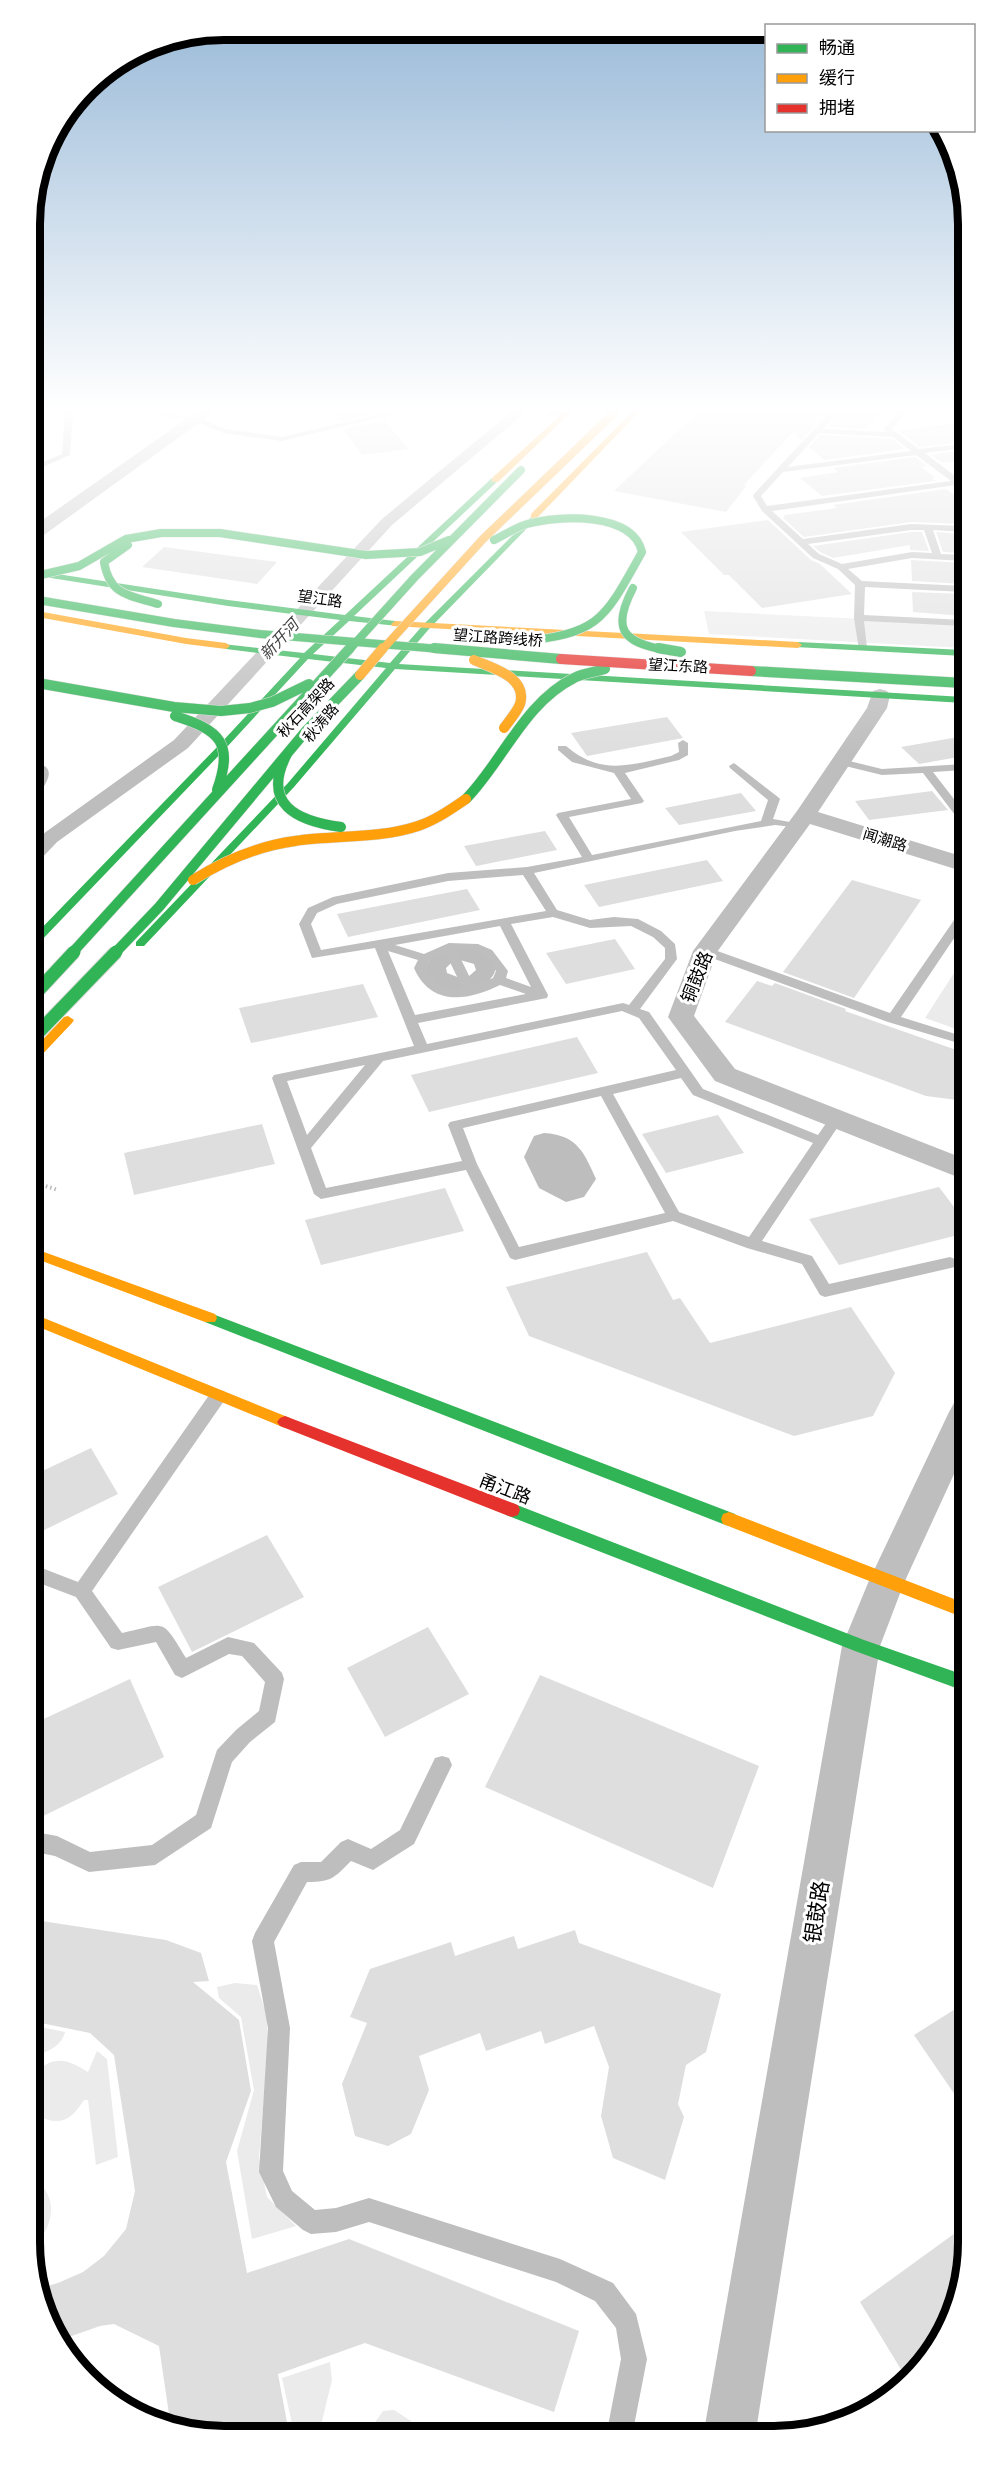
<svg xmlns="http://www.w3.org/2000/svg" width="999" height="2467" viewBox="0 0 999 2467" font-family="Manrope,'Noto Sans SC',sans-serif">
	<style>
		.green { fill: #ebebeb }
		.water { fill: #bdbdbd }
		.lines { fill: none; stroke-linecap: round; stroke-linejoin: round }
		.canal { fill: #bdbdbd; fill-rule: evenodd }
		.building { fill: #dedede }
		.path { stroke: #b9b9b9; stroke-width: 4; stroke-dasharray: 1.5 3; stroke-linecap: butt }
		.lane { fill: #bebebe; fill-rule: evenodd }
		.street { fill: #bebebe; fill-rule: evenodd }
		.fast { fill: #30b455; fill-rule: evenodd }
		.slow { fill: #ff9f0a; fill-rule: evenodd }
		.jam { fill: #e5322d; fill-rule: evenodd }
		.fast-bridge-far2-casing { stroke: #dbdbdb; stroke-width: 9; stroke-linecap: butt }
		.fast-bridge-far1-casing { stroke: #dbdbdb; stroke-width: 11; stroke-linecap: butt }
		.fast-bridge-casing { stroke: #dbdbdb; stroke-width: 15; stroke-linecap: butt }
		.slow-bridge-far1-casing { stroke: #dbdbdb; stroke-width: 9; stroke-linecap: butt }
		.slow-bridge-casing { stroke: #dbdbdb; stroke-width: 11; stroke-linecap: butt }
		.jam-bridge-casing { stroke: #dbdbdb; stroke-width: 11; stroke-linecap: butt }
		.fast-bridge-far2 { stroke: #30b455; stroke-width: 8 }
		.fast-bridge-far1 { stroke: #30b455; stroke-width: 10 }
		.fast-bridge { stroke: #30b455; stroke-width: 13 }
		.slow-bridge-far1 { stroke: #ff9f0a; stroke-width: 8 }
		.slow-bridge { stroke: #ff9f0a; stroke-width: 10 }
		.jam-bridge { stroke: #e5322d; stroke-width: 10 }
		.labels { text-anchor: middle; stroke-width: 6; stroke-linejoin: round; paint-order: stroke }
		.far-street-label { font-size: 15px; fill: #000; stroke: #fff }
		.far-water-label { font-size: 16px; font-style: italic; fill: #424242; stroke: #fff }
		.street-label { font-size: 18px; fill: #000; stroke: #fff }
		.near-street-label { font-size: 21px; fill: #000; stroke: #fff }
		.rim { fill: none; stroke: #000; stroke-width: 8 }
	</style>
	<rect width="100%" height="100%" fill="#fff"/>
	<!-- green -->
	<path class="green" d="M704 611 964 624V648L709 634Z
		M965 956V1032L925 1018Z
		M235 1983 257 1985 267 2016 268 2047 259 2158 267 2197 296 2226 252 2239 237 2151 254 2090 241 2017 219 1998 217 1987Z
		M36 2026 65 2032C62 2045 49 2052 36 2055Z
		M97 2051 107 2059 118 2157 96 2165 88 2100H84C71 2121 59 2127 36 2115V2072C54 2054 69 2060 88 2072Z
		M36 2181C59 2198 53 2225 36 2245Z
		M330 2362 332 2380 321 2425 323 2433H294L282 2378Z
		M394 2410 411 2421 416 2432H375L376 2421 383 2411Z"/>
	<!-- water -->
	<path class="water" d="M455 949C477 949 482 950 496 968 493 980 486 983 475 989L468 977 476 970 474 964 460 960Z
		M445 950 452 962 446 968 447 973 460 978 466 991H454L430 982 424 970 431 958Z
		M544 1133C577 1135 584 1152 596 1179L584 1197 566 1202 539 1188 524 1157 534 1136Z"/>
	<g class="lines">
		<!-- canal -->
		<path class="canal" d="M511 412H526L392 525 188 748 57 842 39 861 32 863V845L43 834 174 740 382 519Z"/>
	</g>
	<!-- building -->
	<path class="building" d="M332 412H366L368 415 339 421Z
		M698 412H827L801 440 793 432 743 486 747 485 726 512 614 491Z
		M840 412H882L865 429 828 427Z
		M385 420 408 449 362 455 343 429Z
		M963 422V442L920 447 898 431Z
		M820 435 892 439 905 449 824 460 809 447Z
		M963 450V461L942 463 931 455Z
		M915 457 927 466 921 467 936 478H932L935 481 822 496 800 478 838 472 833 468Z
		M946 489 963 501V524L911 522 804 537 783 518 785 515 837 508 833 505Z
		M768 520 811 560 820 564 852 594 762 608 729 575H724L681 532Z
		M911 532H922L929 551 910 550V545L833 558 820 552 813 546Z
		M936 532 964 534V553L943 552Z
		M164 547 277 562 257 584 142 567Z
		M911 560 964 563V584L912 581Z
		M912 592 964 594V616L913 612Z
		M667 717 683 738 587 756 571 733Z
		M964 736V756L919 764 901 747Z
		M932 791 948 810 869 820 855 801Z
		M741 793 756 811 679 825 665 808Z
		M545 831 557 850 476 866 464 846Z
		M707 860 723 881 599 907 584 885Z
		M852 880 921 900 854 998 783 972Z
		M467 889 480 910 348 937 337 914Z
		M615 939 635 969 566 984 546 953Z
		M757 981 772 986 775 983 846 1009 845 1011 965 1053V1101L926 1096 725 1022Z
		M363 984 378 1017 251 1043 239 1008Z
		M577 1037 598 1073 429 1112 411 1075Z
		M718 1115 744 1153 666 1173 642 1134Z
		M262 1124 275 1164 134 1195 124 1153Z
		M939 1187 966 1223V1233L839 1265 809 1219Z
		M445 1188 464 1231 321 1265 305 1220Z
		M647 1252 673 1300 680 1298 710 1343 851 1307 895 1373 873 1416 794 1436 529 1336 506 1287Z
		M91 1448 118 1494 34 1535V1475Z
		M267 1535 304 1597 192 1652 158 1587Z
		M428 1627 469 1694 385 1737 347 1668Z
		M540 1675 759 1766 713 1888 485 1787Z
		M130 1679 164 1757 35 1820V1723Z
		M35 1920 166 1940 201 1953 209 1981 193 1982 239 2020 251 2091 226 2162 247 2273 349 2239 579 2331 554 2412 365 2343 278 2374 289 2433H187L171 2428 159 2346 114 2324 100 2326 63 2339 37 2293V2289L58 2283 83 2272 104 2256 126 2229 135 2191 114 2055 90 2033 36 2022Z
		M575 1930 579 1943 721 1994 706 2052 686 2065 678 2104 684 2117 665 2180 613 2158 601 2116 609 2067 594 2026 545 2044 541 2031 486 2051 480 2033 419 2056 429 2090 411 2134 388 2146 355 2136 342 2084 367 2023 350 2017 370 1969 451 1942 455 1956 514 1936 518 1949Z
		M968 2001V2114L914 2035Z
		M969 2223V2255L954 2317 929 2361 908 2381 860 2302Z"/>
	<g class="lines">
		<!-- path -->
		<path class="path" d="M33 1182 58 1190
			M33 1190H36L33 1193"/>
		<!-- lane -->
		<path class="lane" d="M65 412H73L70 455 31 472V467L62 454Z
			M138 412 195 416 225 429 282 437 389 412 394 414 282 441 223 433 193 420Z
			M830 412H838L823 429 886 432 883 429 899 412H907L892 429 919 449 963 444V448L925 453 963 482V488L956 485 772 511 803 539 911 524 964 526V532L933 530 941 554 964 555V561L912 558 848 569 862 581 964 586V592L865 587 864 615 964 620V626L864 621 867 648 859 650 854 618 855 585 838 569 813 558 762 511 753 496 754 494ZM819 433 893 437 911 451 788 467ZM916 455 951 481 767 506 761 496 783 472ZM911 530H924L932 553 912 552 842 564 819 554 808 544Z
			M31 508 39 509 40 511 31 514Z
			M683 740 688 743V755L679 760 625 773 644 801 642 803 569 817 592 855 761 821 768 800 730 768 729 766 734 763 778 797 780 799 773 819 801 824V828L775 825 735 831 534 873 557 910 590 920 614 917 638 919 661 931 675 944 677 959 640 1009 649 1012 703 1089 818 1135 831 1116 836 1114 843 1119 762 1241 812 1256 829 1284 950 1257 955 1259 958 1263 955 1267 825 1297 820 1295 802 1264 747 1248 673 1221 515 1260 510 1258 466 1170 321 1199 314 1194 272 1078 274 1075 414 1046 375 948 312 958 299 924 308 908 333 897 448 873 527 867 582 857 556 815 558 813 631 799 614 773 572 762 558 750V746H566C601 776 630 765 671 756L679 752 678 743ZM523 875 546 911 321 950 311 924 317 913 337 904 448 881ZM553 917 590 928 631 926 653 937 665 948V959L629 1005 623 1003 427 1044 418 1023 547 998 548 995 511 924ZM500 926 531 987 506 978 508 971 492 950 478 944 449 943 424 954 395 945ZM468 950C482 952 489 959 496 971L493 978 474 986 457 951ZM388 951 418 960 414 968C431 1007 468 1001 500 985L526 994 415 1015ZM446 954 463 989C444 990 434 985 426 968L430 960ZM622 1011 639 1018 676 1070 450 1122 448 1125 462 1161 326 1188 311 1148 383 1061ZM365 1065 307 1135 287 1081ZM681 1078 693 1095 813 1143 749 1237 679 1212 613 1094ZM601 1096 665 1213 519 1247 477 1164 463 1128Z
			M841 759 882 769 964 764V770L933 772 964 812V828L960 827 955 815 923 773 882 775 837 764 836 762Z
			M965 909V922L901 1017 965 1037V1045L888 1022 701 954 699 951 705 947 709 948 890 1013 961 910Z
			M218 1390 224 1391 226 1396 224 1401 92 1591 122 1633C167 1623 161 1617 186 1658L228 1637 254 1643 282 1673 284 1679 275 1722 250 1742 232 1762 211 1828 155 1865 89 1872 55 1856 35 1852V1832L57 1836 90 1852 152 1845 196 1815 217 1750 236 1730 259 1711 265 1682 242 1656 229 1654 182 1678 175 1675 156 1642 118 1650 111 1648 76 1597 34 1581V1565L78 1582 212 1391Z
			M442 1756 449 1758 452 1765 414 1844 373 1870 351 1861C334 1878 332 1882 307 1882L274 1942 290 2028 283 2171 292 2191 315 2210 336 2208 369 2198 560 2259 613 2283 636 2314 647 2359 633 2431H607L621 2359 616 2328 595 2301 556 2282 369 2222 336 2232 311 2234 303 2230 276 2207 259 2172 268 2028 252 1941 255 1933 294 1865 301 1862H321L341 1842 348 1839 371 1849 400 1830 435 1758Z"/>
		<!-- street -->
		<path class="street" d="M196 412H214L37 540 31 541V528Z
			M545 412H573L574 413 566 418 548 415Z
			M880 689 887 691 890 695 887 708 818 812 964 857 965 872 810 824 717 952 694 1016 735 1069 965 1159V1180L715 1081 668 1017 693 951 797 811 867 708 873 691Z
			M32 762C55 765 51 777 40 792L32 794Z
			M966 1399V1448L904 1583 880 1646 756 2431H704L842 1646 868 1583 949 1412 954 1403Z"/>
		<!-- fast -->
		<path class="fast" d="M492 478 499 480 354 616 395 621 399 624 398 626 349 621 313 654 390 663 423 625 534 514 538 516 537 518 429 629 399 664 964 697V703L395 669 294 787 144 946H136V942L288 783 386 668 308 659 226 748 37 945 33 946V937L220 744 300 658 226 649 222 646 223 644 304 653 340 620 228 606 32 575 31 570 228 600 345 615Z
			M798 642 964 650V656L795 647 794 645Z
			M210 1313 735 1514 737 1519 735 1524 729 1526 723 1524 205 1322 203 1318 205 1314Z
			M512 1503 864 1640 967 1676V1692L855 1651 506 1515 504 1510 506 1505Z"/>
		<!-- slow -->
		<path class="slow" d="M564 412H571L498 482H492V478Z
			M632 412H639L537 518H531V514Z
			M32 610 186 638 226 643 230 646 226 649 186 644 32 616Z
			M395 621 798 642 802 645 798 648 392 626 391 624Z
			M68 1016 74 1020 72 1023 37 1060 33 1061V1050L64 1017Z
			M33 1248 215 1314 217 1318 215 1322H205L34 1258Z
			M34 1314 290 1418 293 1422 290 1426 285 1428 280 1426 34 1325Z
			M729 1512 967 1604V1619L723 1524 721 1519 723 1514Z"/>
		<!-- jam -->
		<path class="jam" d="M285 1416 518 1505 520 1510 518 1515 512 1517 506 1515 280 1426 277 1422 280 1418Z"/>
		<defs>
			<path id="fast-bridge-far2" d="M494 540C505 535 516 527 527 524 559 515 633 512 642 552 603 622 600 633 518 642
				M128 545 104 562C110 596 129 595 158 604
				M32 577 79 566 126 539 161 533H220L366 555 420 552 449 540
				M633 588C612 628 621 642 665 650
				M32 599 174 623 260 634 452 650
				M349 650 415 577 521 470"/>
			<path id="fast-bridge-far1" d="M434 648 561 659
				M658 648 681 652
				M751 671 964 683
				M32 682 174 707 221 711 250 708 272 702 309 684
				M175 716C220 730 234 743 217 790
				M287 754C261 804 296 821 341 827
				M466 799C503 761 524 703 574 678 583 673 595 672 605 669
				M72 953 350 648
				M115 953 159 907 306 731 360 675"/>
			<path id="fast-bridge" d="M33 996 74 952
				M33 1038 116 952"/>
			<path id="slow-bridge-far1" d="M382 650 483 539 615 412"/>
			<path id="slow-bridge" d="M474 660C492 668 528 677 520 704 517 712 509 721 504 728
				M360 675 383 648
				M193 880C225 860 258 846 295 841 336 835 379 839 418 826 436 820 451 809 466 799"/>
			<path id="jam-bridge" d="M561 659 751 671"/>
		</defs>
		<!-- fast-bridge-far2 casing -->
		<use href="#fast-bridge-far2" class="fast-bridge-far2-casing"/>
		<!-- fast-bridge-far1 casing -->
		<use href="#fast-bridge-far1" class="fast-bridge-far1-casing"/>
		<!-- fast-bridge casing -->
		<use href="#fast-bridge" class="fast-bridge-casing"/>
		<!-- slow-bridge-far1 casing -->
		<use href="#slow-bridge-far1" class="slow-bridge-far1-casing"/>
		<!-- slow-bridge casing -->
		<use href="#slow-bridge" class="slow-bridge-casing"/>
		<!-- jam-bridge casing -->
		<use href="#jam-bridge" class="jam-bridge-casing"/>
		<!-- fast-bridge-far2 -->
		<use href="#fast-bridge-far2" class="fast-bridge-far2"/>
		<!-- fast-bridge-far1 -->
		<use href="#fast-bridge-far1" class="fast-bridge-far1"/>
		<!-- fast-bridge -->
		<use href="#fast-bridge" class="fast-bridge"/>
		<!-- slow-bridge-far1 -->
		<use href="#slow-bridge-far1" class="slow-bridge-far1"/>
		<!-- slow-bridge -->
		<use href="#slow-bridge" class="slow-bridge"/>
		<!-- jam-bridge -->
		<use href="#jam-bridge" class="jam-bridge"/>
	</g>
	<!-- sky -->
	<linearGradient id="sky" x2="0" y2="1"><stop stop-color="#97b8d7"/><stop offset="0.54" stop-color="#fff"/><stop offset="1" stop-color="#fff" stop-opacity="0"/></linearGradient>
	<rect width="999" height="757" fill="url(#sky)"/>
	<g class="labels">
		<!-- far-street labels -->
		<g class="far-street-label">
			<text transform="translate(320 599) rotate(8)" y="5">望江路</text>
			<text transform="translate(498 638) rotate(4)" y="5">望江路跨线桥</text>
			<text transform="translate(678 666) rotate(3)" y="5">望江东路</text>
			<text transform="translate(306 708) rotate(-47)" y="5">秋石高架路</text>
			<text transform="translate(321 723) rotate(-50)" y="5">秋涛路</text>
			<text transform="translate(885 840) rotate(17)" y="5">闻潮路</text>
		</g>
		<!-- far-water labels -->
		<g class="far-water-label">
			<text transform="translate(279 639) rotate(-47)" y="6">新开河</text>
		</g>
		<!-- street labels -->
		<g class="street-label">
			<text transform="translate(697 977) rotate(-68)" y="6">铜鼓路</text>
			<text transform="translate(505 1489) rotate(21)" y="6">甬江路</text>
		</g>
		<!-- near-street labels -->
		<g class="near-street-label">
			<text transform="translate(817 1912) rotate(-81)" y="7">银鼓路</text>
		</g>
	</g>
	<!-- crop -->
	<path d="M0 0H999V2467H0ZM224 40H774A184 184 0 0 1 958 224V2242A184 184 0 0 1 774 2426H224A184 184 0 0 1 40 2242V224A184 184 0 0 1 224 40Z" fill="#fff" fill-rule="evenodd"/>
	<path class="rim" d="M224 40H774A184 184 0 0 1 958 224V2242A184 184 0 0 1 774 2426H224A184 184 0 0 1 40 2242V224A184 184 0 0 1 224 40Z"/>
	<!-- legend -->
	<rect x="765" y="24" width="210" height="108" fill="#ffffff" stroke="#999999" stroke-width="1.5"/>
	<rect x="777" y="44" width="30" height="9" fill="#30b455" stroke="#999999" stroke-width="1.5"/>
	<text x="819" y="54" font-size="18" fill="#000000">畅通</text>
	<rect x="777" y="74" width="30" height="9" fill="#ff9f0a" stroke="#999999" stroke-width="1.5"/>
	<text x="819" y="84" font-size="18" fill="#000000">缓行</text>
	<rect x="777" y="104" width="30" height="9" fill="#e5322d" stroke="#999999" stroke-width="1.5"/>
	<text x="819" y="114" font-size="18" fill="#000000">拥堵</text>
</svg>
